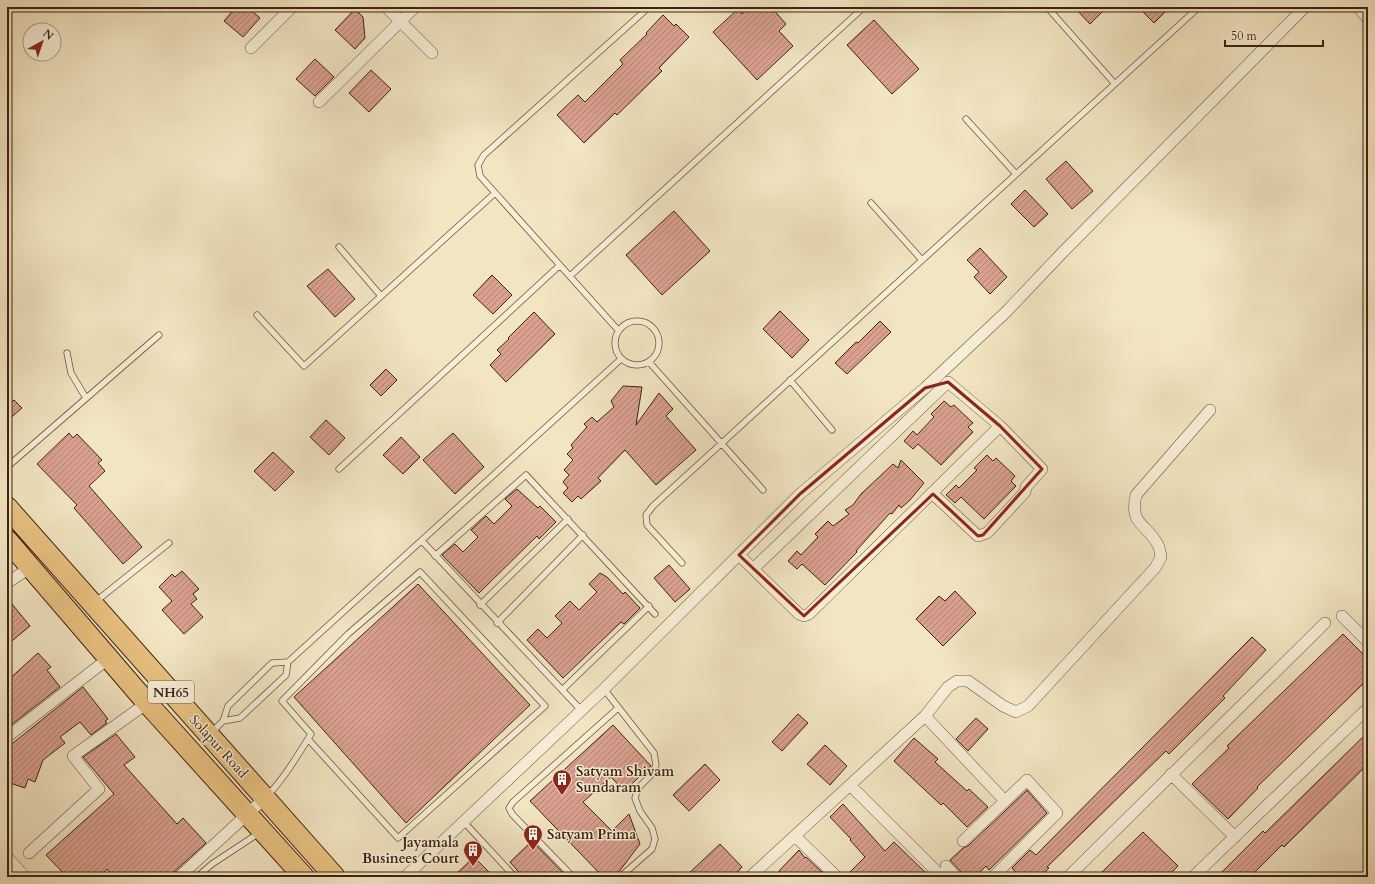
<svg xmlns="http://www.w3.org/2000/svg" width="1375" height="884" viewBox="0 0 1375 884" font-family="Cardo,serif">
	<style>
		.building { fill: url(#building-hatch); stroke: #3d2311 }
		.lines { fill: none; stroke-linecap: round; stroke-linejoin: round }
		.lane-casing { stroke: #6a543d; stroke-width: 7 }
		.street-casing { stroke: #6a543d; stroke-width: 12 }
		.highway-casing { stroke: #3d2311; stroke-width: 22 }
		.lane { stroke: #f7eed7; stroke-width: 5.5 }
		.street { stroke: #f7eed7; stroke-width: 11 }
		.highway { stroke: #e9c281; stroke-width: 20 }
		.marked { fill: none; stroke: #8f2418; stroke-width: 3; stroke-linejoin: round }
		.labels { text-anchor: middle; stroke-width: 3; stroke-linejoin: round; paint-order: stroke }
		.shield { fill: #f7eed7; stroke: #75604c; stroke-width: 1 }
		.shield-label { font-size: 13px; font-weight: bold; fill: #3d2311 }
		.street-label { font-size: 14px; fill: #3d2311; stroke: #f7eed7 }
		.poi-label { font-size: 14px; font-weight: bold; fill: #3d2311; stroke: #f7eed7; text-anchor: start }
	</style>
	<defs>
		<pattern id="building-hatch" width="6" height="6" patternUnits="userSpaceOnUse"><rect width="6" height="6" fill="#daa190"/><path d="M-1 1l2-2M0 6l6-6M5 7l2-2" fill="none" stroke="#b28374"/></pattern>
	</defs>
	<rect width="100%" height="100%" fill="#f2e5c2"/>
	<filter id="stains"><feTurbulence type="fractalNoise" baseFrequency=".005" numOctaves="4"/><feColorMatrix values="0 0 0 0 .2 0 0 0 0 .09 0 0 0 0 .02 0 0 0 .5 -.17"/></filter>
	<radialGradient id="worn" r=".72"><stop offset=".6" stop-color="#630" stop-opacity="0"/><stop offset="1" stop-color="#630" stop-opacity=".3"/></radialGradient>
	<!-- building -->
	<path class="building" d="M236 7H247L260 18 243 37 224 21Z
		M749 7H753L758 12 763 7H771L786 24 779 31 793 46 757 80 713 32 738 9 742 14Z
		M1074 7H1107L1090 24Z
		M1138 7H1159L1165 12 1154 23Z
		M355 9 363 17 365 38 355 49 335 30Z
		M663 15 674 26 676 24 689 37 659 68 662 71 617 115 615 113 584 143 557 115 578 95 585 102 623 64 620 60 647 34 646 33Z
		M874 20 919 69 892 94 847 45Z
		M315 59 334 77 315 96 296 79Z
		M371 70 391 89 369 112 349 93Z
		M1066 161 1093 191 1072 209 1046 179Z
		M1025 190 1048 214 1034 227 1011 204Z
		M674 211 710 251 662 295 626 255Z
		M980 248 1007 277 990 294 974 277 979 272 967 260Z
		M328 269 355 299 335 317 307 286Z
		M492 275 512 295 493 314 473 295Z
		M780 311 809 340 792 358 763 329Z
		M534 312 555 334 506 382 490 365 501 354 497 350 509 339 508 338Z
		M880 321 891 332 847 374 835 363 856 342 858 343Z
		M386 369 397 380 381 396 370 385Z
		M623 386 642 387 636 425 659 393 673 409 666 416 696 450 656 485 625 450 598 478 601 481 581 499 578 496 572 502 563 493 568 488 563 482 569 475 564 470 573 460 567 454 573 448 571 445 587 427 584 424 592 417 597 422 614 407 611 401Z
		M14 400 22 408 7 421V406Z
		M944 401 951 407 954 405 973 423 968 427 973 432 941 465 918 444 913 449 904 441 913 431 917 435 934 417 931 414Z
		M326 420 345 438 329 455 310 437Z
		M69 433 73 438 77 434 102 460 98 463 105 471 89 486 142 547 123 564 74 508 77 505 37 464Z
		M453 433 484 467 455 494 423 460Z
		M401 437 420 457 403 474 383 455Z
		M273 452 294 472 275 491 254 471Z
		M987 455 993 461 996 458 1015 476 1011 481 1016 486 984 519 961 497 955 503 946 495 956 485 959 488 977 470 974 468Z
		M901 460 924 483 910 500 901 508 899 505 892 514 890 513 856 551 857 552 825 585 802 564 797 569 788 561 797 551 801 555 818 537 815 534 828 521 833 526 849 514 845 510 853 505 861 494 893 464 898 468Z
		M517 489 538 508 540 506 556 522 539 539 537 536 479 593 442 555 455 544 463 552 478 537 471 530 486 516 494 524 512 506 505 499Z
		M669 565 690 589 675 602 654 578Z
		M182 571 199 589 193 594 197 599 191 604 203 617 184 634 162 610 172 601 159 587 172 574 175 577Z
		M600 573 607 577 623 594 625 592 640 608 624 624 621 622 563 678 527 640 538 629 547 638 562 623 555 616 570 601 579 610 597 592 589 584Z
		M418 584 530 705 406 823 294 697Z
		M955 591 976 613 943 646 916 619 939 596 945 601Z
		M7 598 30 626 7 645Z
		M1343 634 1368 659V679L1257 787 1258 788 1228 819 1192 784 1229 748 1227 746Z
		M1252 637 1266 650 1223 696 1225 698 1169 754 1166 751 1047 867 1049 868 1040 877H1020L1012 868 1030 850 1036 855Z
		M38 653 51 667 47 670 60 687 7 728V681Z
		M83 687 108 719 105 721 107 723 91 735 80 722 60 737 65 743 43 760 35 782 28 779 25 788 7 782V760L11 750 8 747Z
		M798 714 808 723 782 751 772 742Z
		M976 718 988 729 968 751 956 739Z
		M613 725 651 766 624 791 611 777 583 802 612 831 629 814 640 844 615 877H603L530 801Z
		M1368 732V764L1284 847 1282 845 1250 877H1217L1263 831 1265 833Z
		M116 734 135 757 124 765 177 824 183 818 206 843 174 872 172 877H114L107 869 101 875 99 872 94 877H67L46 855 114 794 83 757Z
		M914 738 938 759 935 762 967 791 969 789 988 807 967 827 943 803 941 805 894 761Z
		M825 745 847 766 830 785 807 764Z
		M705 764 720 780 689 811 673 795Z
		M1027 790 1047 813 989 870 986 866 975 877H963L961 872 950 860 963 848 968 846Z
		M843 804 885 851 894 842 930 877H845L865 857 850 840 851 839 830 817Z
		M1143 832 1178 866 1167 877H1097Z
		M532 841 567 877H523L510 862Z
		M720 844 742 867 733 877H685Z
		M799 850 805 858 806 857 822 872 818 877H785L779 871Z
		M474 857 494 877H453Z"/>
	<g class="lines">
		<defs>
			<path id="lane" d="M1047 7 1115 84
				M966 119 1016 174
				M871 203 922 260
				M339 247 381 296
				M570 276 864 7
				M257 315 304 366 495 193
				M615 343a22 22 0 1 1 44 0a22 22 0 1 1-44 0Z
				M618 330 480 176 478 165 484 155 649 7
				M67 353 71 373 86 398
				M649 362 763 490
				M790 380 832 430
				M7 467 159 335
				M339 469 560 265
				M422 541 581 710
				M435 556 526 475 655 614
				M682 563 647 525 646 515 653 506 1199 7
				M95 602 169 543
				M480 605 568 519
				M497 623 583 535
				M604 689 654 753 656 765 652 774 638 788 635 798 640 811 652 828 655 839 652 849 620 877
				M562 690 649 606
				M223 721 240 718 286 675 288 662
				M212 732 223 721 228 706 272 663 288 662 621 359
				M268 795C285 777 298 755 311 734L282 701 348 634 420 572 545 706 398 838 308 739
				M464 822 515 877
				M197 877 212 864 259 833
				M573 877 512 814 509 808 513 802 618 708"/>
			<path id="street" d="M386 7 432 53
				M1358 7 1368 19
				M251 48 292 7
				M319 102 415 7
				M933 494 978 536 987 533 1025 492 1026 487 1042 469 1000 426 948 382
				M739 555 799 614 804 616 809 614 1000 426
				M754 568 948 382
				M7 583 31 567
				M1342 616 1368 642
				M925 716 1005 801 1027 780 1057 813 993 877
				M7 737 109 658
				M1171 774 1235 837
				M850 785 942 877
				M795 836 837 877
				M963 841 1005 801
				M29 853 99 789 73 756 147 703
				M7 857 25 877
				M946 866 956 877
				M179 877 265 798
				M405 877 604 689 800 494 925 388 1006 312 1062 253 1305 7
				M750 877 925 716 948 687 957 681H968L1003 706 1016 712 1028 706 1155 568 1161 557C1160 553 1160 548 1158 545 1147 523 1129 526 1136 495L1210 410
				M1068 877 1325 623
				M1193 877 1368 708"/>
			<path id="highway" d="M7 507 335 877
				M7 540 147 703 304 877"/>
		</defs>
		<!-- lane casing -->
		<use href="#lane" class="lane-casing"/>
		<!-- street casing -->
		<use href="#street" class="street-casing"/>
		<!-- highway casing -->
		<use href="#highway" class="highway-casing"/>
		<!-- lane -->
		<use href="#lane" class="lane"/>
		<!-- street -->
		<use href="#street" class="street"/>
		<!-- highway -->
		<use href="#highway" class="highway"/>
	</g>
	<!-- marked area -->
	<path class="marked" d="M948 382 1000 426 1042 469 983 535 978 536 933 494 804 616 739 555 800 494 925 388Z"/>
	<!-- icons -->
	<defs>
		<symbol id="building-pin" viewBox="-11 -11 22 30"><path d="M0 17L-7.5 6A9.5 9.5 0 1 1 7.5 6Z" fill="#8f2418" stroke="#f7eed7"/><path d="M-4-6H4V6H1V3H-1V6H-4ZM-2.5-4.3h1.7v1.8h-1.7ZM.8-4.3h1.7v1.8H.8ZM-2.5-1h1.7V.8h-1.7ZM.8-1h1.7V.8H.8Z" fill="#fff"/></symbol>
	</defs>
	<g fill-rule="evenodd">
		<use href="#building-pin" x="551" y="768" width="22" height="30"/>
		<use href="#building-pin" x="522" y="823" width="22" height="30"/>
		<use href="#building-pin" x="462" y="839" width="22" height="30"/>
	</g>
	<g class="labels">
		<!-- shield labels -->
		<rect class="shield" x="148" y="681" width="46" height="22" rx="3"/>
		<g class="shield-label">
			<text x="171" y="697">NH65</text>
		</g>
		<!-- street labels -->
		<g class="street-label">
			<text transform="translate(219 746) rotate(48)" y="5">Solapur Road</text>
		</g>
		<!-- poi labels -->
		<g class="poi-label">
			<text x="576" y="776">Satyam Shivam<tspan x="576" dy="16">Sundaram</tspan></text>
			<text x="547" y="839">Satyam Prima</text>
			<text x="459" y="847" text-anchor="end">Jayamala<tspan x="459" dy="16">Businees Court</tspan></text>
		</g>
	</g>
	<!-- margin -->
	<rect width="1375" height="884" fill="none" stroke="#f2e5c2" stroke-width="24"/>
	<rect x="8" y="8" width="1359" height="868" fill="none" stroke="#3d2311" stroke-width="2"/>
	<rect x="12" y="12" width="1351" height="860" fill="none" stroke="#3d2311"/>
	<!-- north arrow -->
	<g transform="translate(42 42) rotate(40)"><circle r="19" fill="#f7eed7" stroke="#ad9d88"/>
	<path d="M0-3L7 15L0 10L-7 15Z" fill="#8f2418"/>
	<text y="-6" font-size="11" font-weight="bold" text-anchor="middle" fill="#3d2311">N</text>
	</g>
	<!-- scale -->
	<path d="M1225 40v6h98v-6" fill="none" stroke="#3d2311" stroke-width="2"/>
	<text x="1231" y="40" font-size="12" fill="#3d2311" stroke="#f7eed7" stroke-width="3" paint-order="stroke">50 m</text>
	<rect width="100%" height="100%" filter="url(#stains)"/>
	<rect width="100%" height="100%" fill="url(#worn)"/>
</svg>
